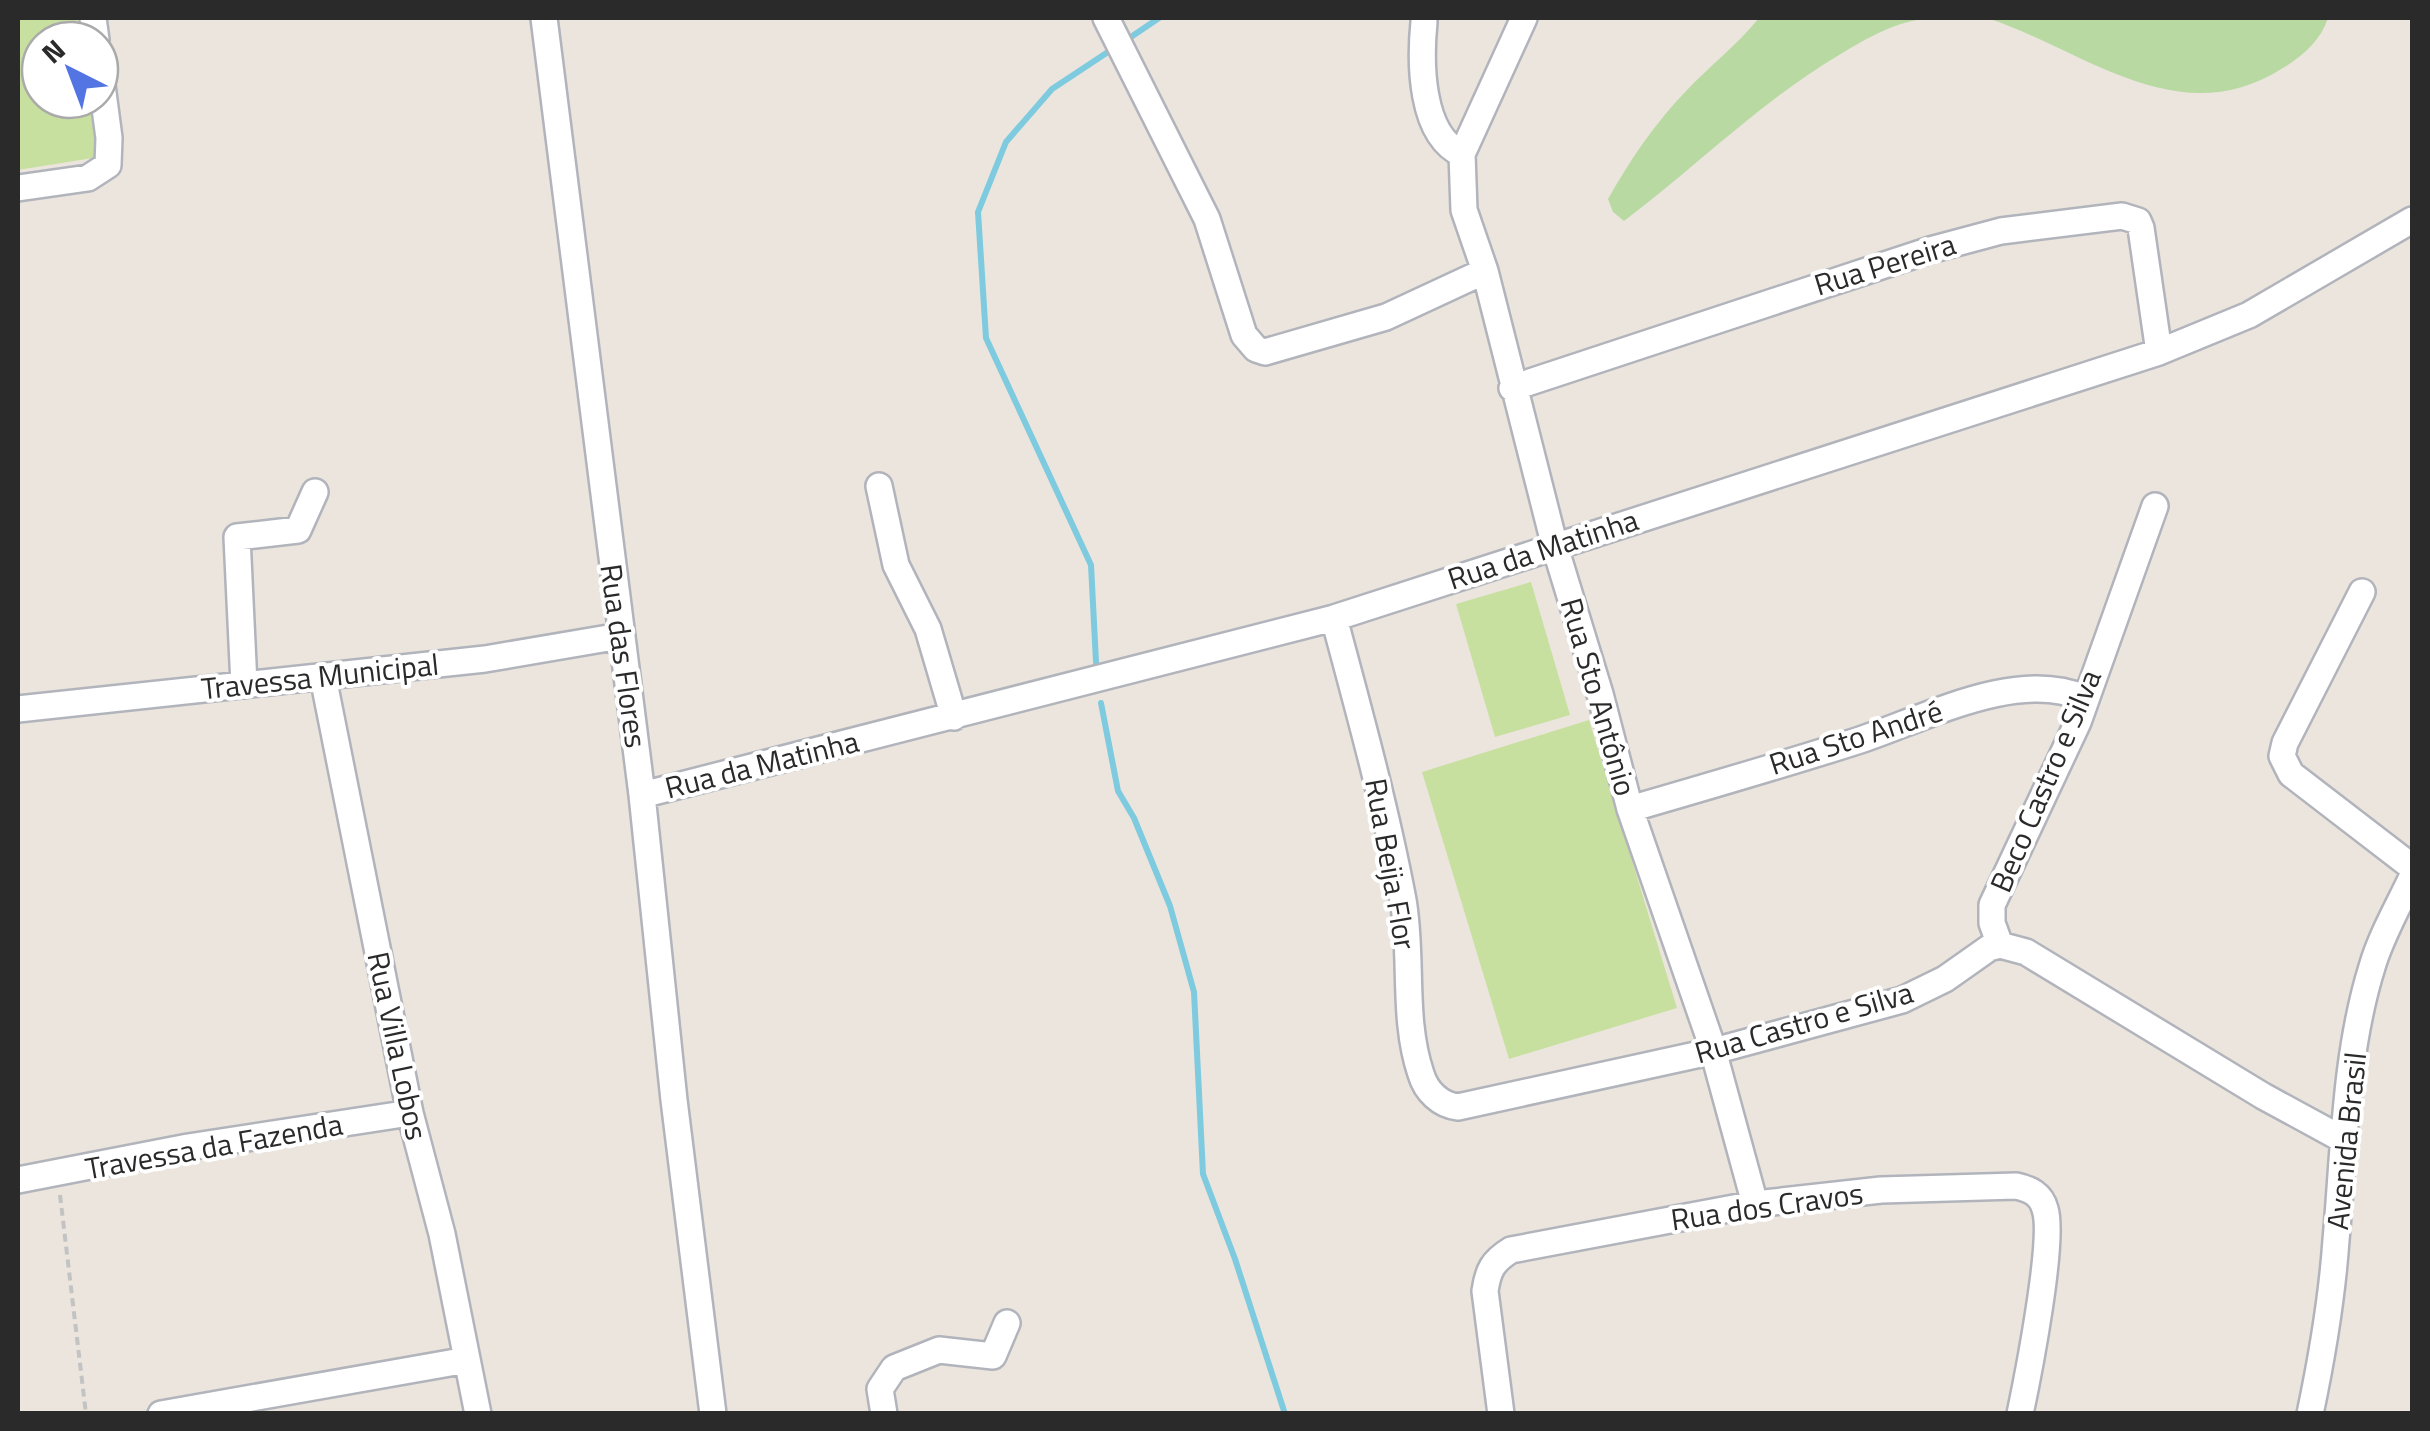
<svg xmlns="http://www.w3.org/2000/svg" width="2430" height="1431" viewBox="0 0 2430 1431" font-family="'Titillium Web',sans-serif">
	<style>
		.green { fill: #b8daa2 }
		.pitch { fill: #c8e09f }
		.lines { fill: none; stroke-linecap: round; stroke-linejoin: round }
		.stream { stroke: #7ecadf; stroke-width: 6 }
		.street-casing { stroke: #b2b4bc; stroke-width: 30 }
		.path { stroke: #c3c3c3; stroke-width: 4; stroke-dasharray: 8 5; stroke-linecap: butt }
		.street { stroke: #fff; stroke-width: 25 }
		.labels { text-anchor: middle; stroke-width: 8; stroke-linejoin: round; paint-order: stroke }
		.street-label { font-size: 30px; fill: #2a2a2a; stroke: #fff }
	</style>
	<rect width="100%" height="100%" fill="#ebe5de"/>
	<!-- green -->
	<path class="green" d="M1759 18H1931C1896 21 1869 37 1839 55 1760 102 1697 166 1624 221L1613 212 1608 199C1630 160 1655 123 1687 90 1711 65 1737 45 1759 18Z
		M1987 18H2328C2321 40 2303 56 2283 68 2178 135 2085 50 1987 18Z"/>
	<!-- pitch -->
	<path class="pitch" d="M18 18H77L81 40H40V100H90L99 157 18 170Z
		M1531 582 1570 715 1495 737 1456 604Z
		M1589 720 1677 1008 1509 1059 1422 772Z"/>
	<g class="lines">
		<!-- stream -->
		<path class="stream" d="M1125 41 1159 18
			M1096 662 1091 565 986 338 978 212 1006 142 1052 89 1114 48
			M1101 703 1118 791 1134 818 1170 906 1194 992 1203 1174 1235 1259 1285 1414"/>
		<defs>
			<path id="street" d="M93 18 96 40
				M544 18 642 795 674 1100 713 1414
				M1106 18 1207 219 1244 335 1256 349 1265 352 1386 317 1485 271
				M1524 18 1462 154 1464 210 1485 271 1555 547 1600 694 1630 809 1711 1043 1755 1204
				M1424 22C1420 62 1420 135 1462 154
				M18 188 88 178 108 165 109 138 100 70
				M1512 388 1930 250 2001 231 2122 216 2138 221 2141 228 2159 352
				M879 486 896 565 928 629 954 717
				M2362 592 2285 743 2282 756 2291 774 2412 867
				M1334 618C1359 711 1385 805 1403 900 1413 956 1402 1019 1421 1074 1426 1091 1440 1105 1458 1107L1714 1051 1902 1000 1945 979 1989 948 2000 945 2026 952 2263 1096 2342 1139
				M323 677 410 1113 442 1234 478 1414
				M244 685 237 537 298 530 315 492
				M18 709 485 659 620 636
				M642 795 1334 618 2159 352 2249 315 2412 220
				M1630 809C1706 787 1782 765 1857 741 1922 720 2016 668 2084 698
				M2000 945 1992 923V905L2078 722 2155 506
				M18 1180 188 1147 410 1113
				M161 1414 467 1360
				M884 1414 880 1389 894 1368 939 1350 993 1356 1007 1323
				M1501 1414 1485 1291C1488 1270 1493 1261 1511 1250L1755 1204 1881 1190 2016 1186C2030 1189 2041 1194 2045 1209 2055 1239 2028 1376 2020 1414
				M2310 1414C2322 1357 2332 1298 2336 1240 2344 1151 2345 1053 2372 967 2381 936 2398 907 2412 877"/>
		</defs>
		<!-- street casing -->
		<use href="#street" class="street-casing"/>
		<!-- path -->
		<path class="path" d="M60 1195 86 1414"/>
		<!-- street -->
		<use href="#street" class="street"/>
	</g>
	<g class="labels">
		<!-- street labels -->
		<g class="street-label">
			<text transform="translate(1885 265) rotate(-17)" y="10">Rua Pereira</text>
			<text transform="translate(1543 550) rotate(-18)" y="10">Rua da Matinha</text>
			<text transform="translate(623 656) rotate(82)" y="10">Rua das Flores</text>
			<text transform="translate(320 677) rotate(-6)" y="10">Travessa Municipal</text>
			<text transform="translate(1598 697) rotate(74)" y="10">Rua Sto Antônio</text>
			<text transform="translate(1856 738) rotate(-18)" y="10">Rua Sto André</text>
			<text transform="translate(762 765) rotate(-14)" y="10">Rua da Matinha</text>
			<text transform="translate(2046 781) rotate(-67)" y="10">Beco Castro e Silva</text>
			<text transform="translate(1390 864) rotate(80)" y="10">Rua Beija Flor</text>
			<text transform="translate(1804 1023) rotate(-16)" y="10">Rua Castro e Silva</text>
			<text transform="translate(397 1046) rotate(78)" y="10">Rua Villa Lobos</text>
			<text transform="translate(2347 1141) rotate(-84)" y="10">Avenida Brasil</text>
			<text transform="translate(214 1147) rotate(-10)" y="10">Travessa da Fazenda</text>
			<text transform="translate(1767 1207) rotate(-8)" y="10">Rua dos Cravos</text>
		</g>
	</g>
	<!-- border -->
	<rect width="2430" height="1431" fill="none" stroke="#2a2a2a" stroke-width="40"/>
	<!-- north arrow -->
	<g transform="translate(70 70) rotate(318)"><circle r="48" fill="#ffffff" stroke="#aaaaaa" stroke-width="2.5"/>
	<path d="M0-8L18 38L0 25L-18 38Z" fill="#5375e3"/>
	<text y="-15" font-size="28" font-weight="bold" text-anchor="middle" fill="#2a2a2a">N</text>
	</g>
</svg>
